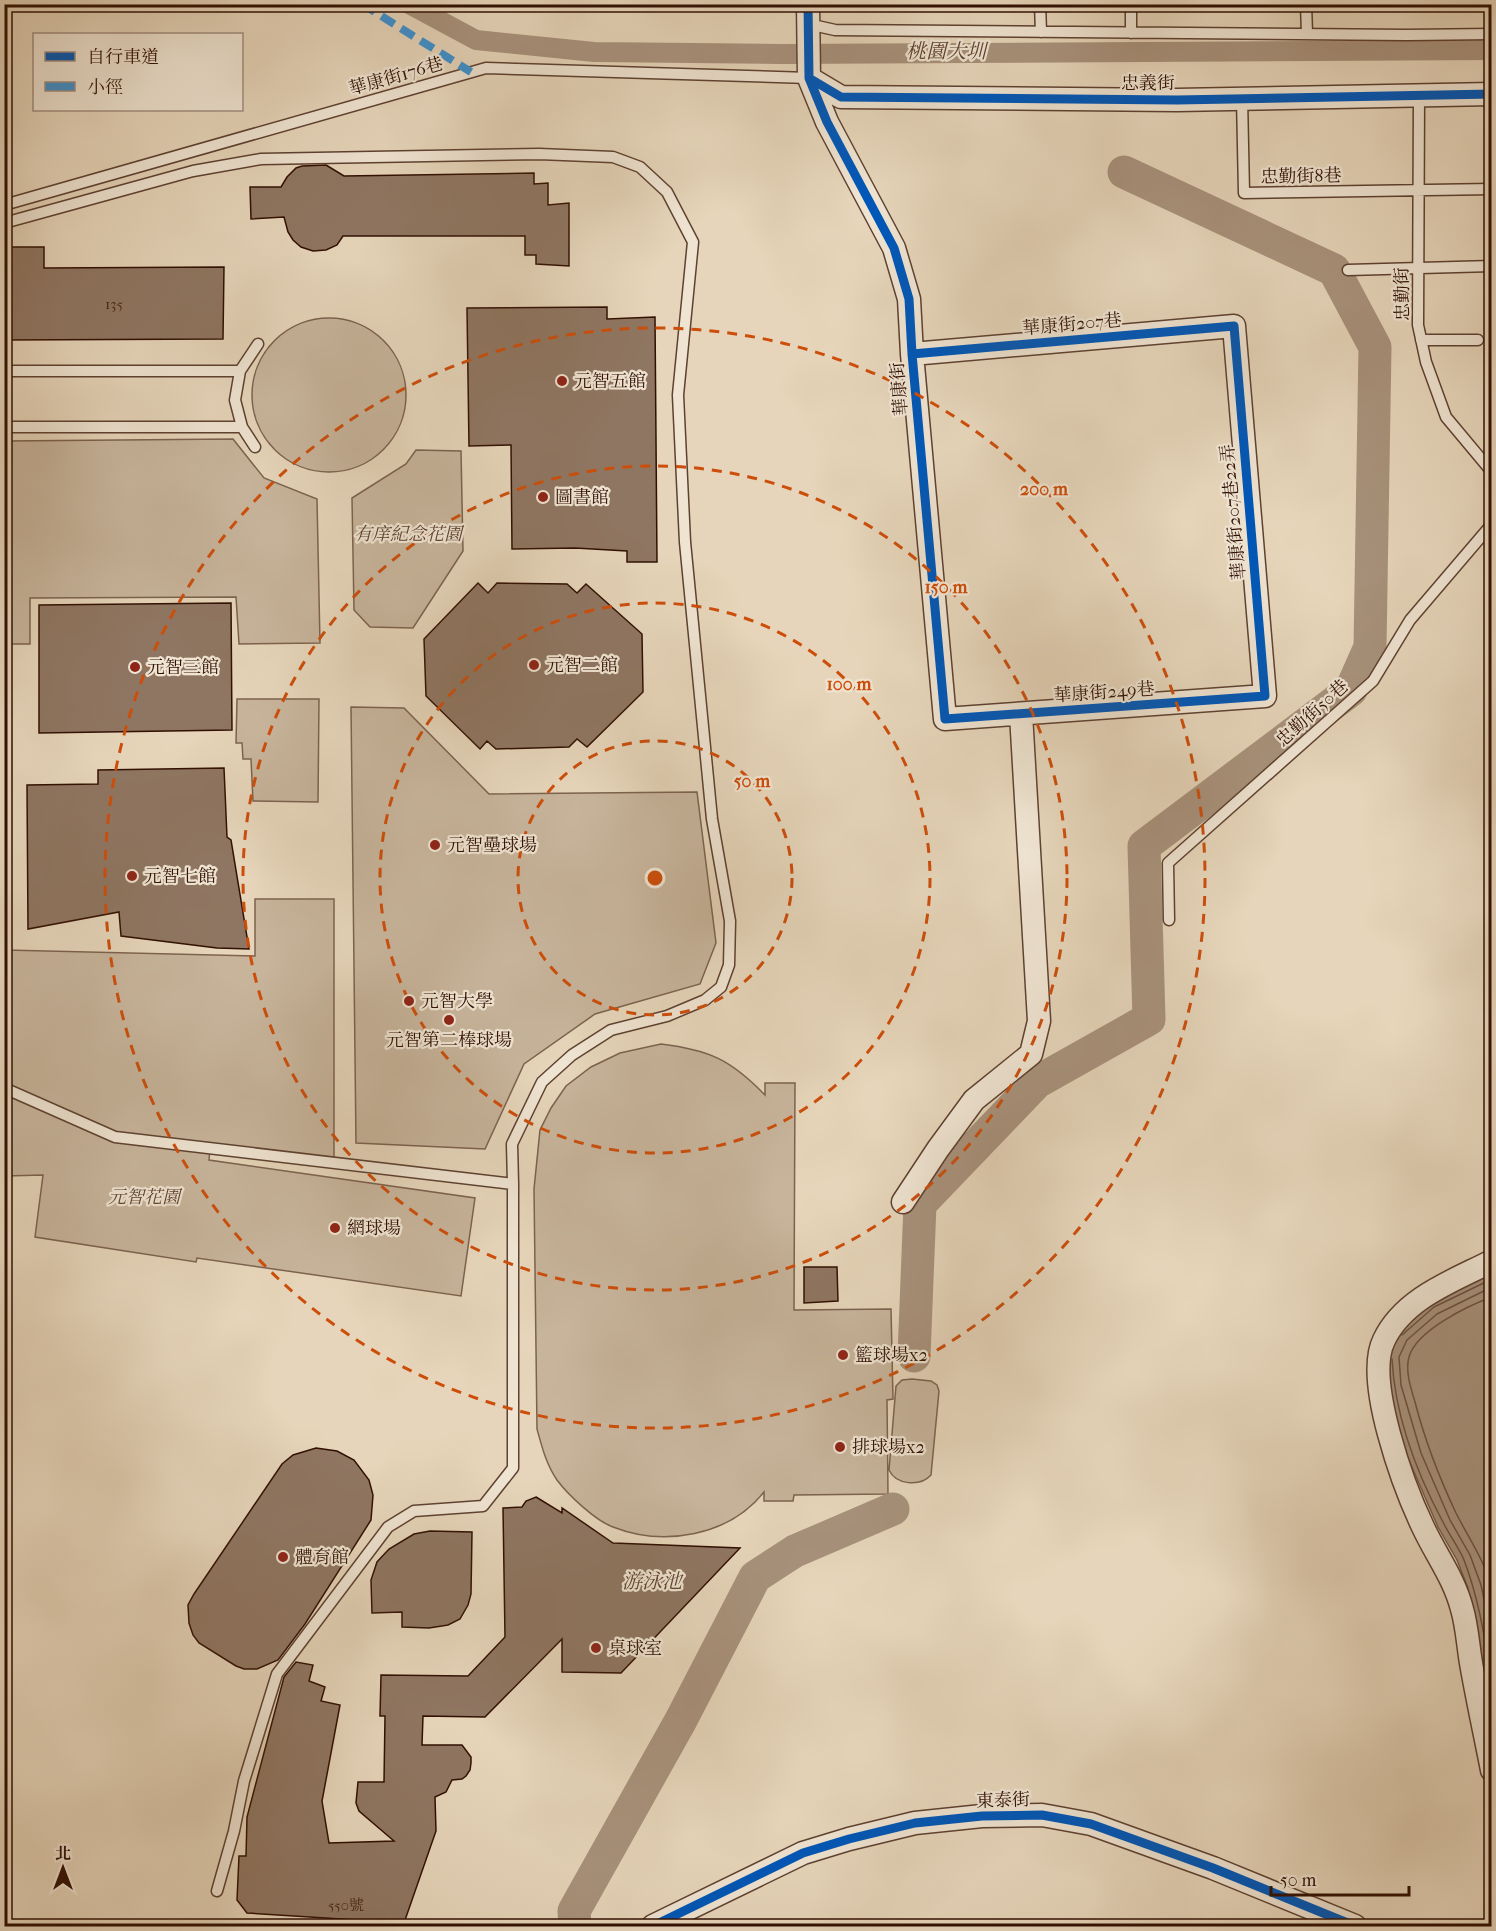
<svg xmlns="http://www.w3.org/2000/svg" width="1496" height="1931" viewBox="0 0 1496 1931" font-family="'IM FELL French Canon','Noto Serif TC',serif">
	<style>
		.green { fill: #c7b49b; stroke: #7c624f; stroke-width: 1.5 }
		.water { fill: #a8927c; stroke: #785e4c; stroke-width: 1.5 }
		.lines { fill: none; stroke-linecap: round; stroke-linejoin: round }
		.shore { stroke: #6c5140; stroke-width: 1.5 }
		.canal { stroke: #a8927c; stroke-width: 20 }
		.river { stroke: #a8927c; stroke-width: 33 }
		.building { fill: #8f7662; stroke: #311003; stroke-width: 1.5 }
		.lane-casing { stroke: #5e4131; stroke-width: 13 }
		.street-casing { stroke: #5e4131; stroke-width: 25 }
		.lane { stroke: #efe4d2; stroke-width: 10 }
		.street { stroke: #efe4d2; stroke-width: 22 }
		.quiet { stroke: #3d92d1; stroke-width: 8; stroke-dasharray: 15 8; stroke-linecap: butt }
		.cycleway-casing { stroke: #efe4d2; stroke-width: 13 }
		.cycleway { stroke: #0057b8; stroke-width: 9 }
		.ring { fill: none; stroke: #cd4e0b; stroke-width: 3; stroke-dasharray: 10 8 }
		.poi-dot { fill: #8f2418; stroke: #efe4d2; stroke-width: 2 }
		.labels { text-anchor: middle; stroke-width: 4.5; stroke-linejoin: round; paint-order: stroke }
		.number-label { font-size: 15px; fill: #482a1b }
		.street-label { font-size: 18px; fill: #311003; stroke: #efe4d2 }
		.poi-label { font-size: 18px; fill: #311003; stroke: #efe4d2; text-anchor: start }
		.park-label { font-size: 18px; font-style: italic; fill: #5e4131; stroke: #efe4d2 }
		.water-label { font-size: 20px; font-style: italic; fill: #614433; stroke: #efe4d2 }
		.centre { fill: #cd4e0b; stroke: #efe4d2; stroke-width: 3 }
		.ring-label { font-size: 18px; text-anchor: middle; font-weight: bold; fill: #cd4e0b; stroke: #efe4d2; stroke-width: 4.5; stroke-linejoin: round; paint-order: stroke }
	</style>
	<rect width="100%" height="100%" fill="#e6d5ba"/>
	<filter id="stains"><feTurbulence type="fractalNoise" baseFrequency=".00333" numOctaves="4"/><feColorMatrix values="0 0 0 0 .2 0 0 0 0 .09 0 0 0 0 .02 0 0 0 .5 -.17"/></filter>
	<radialGradient id="worn" r=".72"><stop offset=".6" stop-color="#630" stop-opacity="0"/><stop offset="1" stop-color="#630" stop-opacity=".3"/></radialGradient>
	<!-- green -->
	<path class="green" d="M252 395a77 77 0 1 1 154 0a77 77 0 1 1-154 0Z
		M233 439 264 478 317 499 320 643 239 644 236 597 30 598V644H5V441Z
		M416 450 461 451 463 551 413 628 370 627 354 610 352 498 406 464Z
		M237 699H319L318 802 253 801 251 759H243L242 743H236Z
		M351 707 404 708 489 794 697 792 716 943 700 984 595 1014 524 1064 485 1149 356 1143Z
		M255 899H334V1163L210 1149 209 1160 475 1198 461 1296 197 1258 196 1262 35 1237 43 1175 5 1176V950L255 956Z
		M661 1044C710 1050 731 1060 765 1095V1083H795L794 1310 891 1309 893 1399 887 1400 888 1494 794 1495 793 1501H764V1492C729 1536 664 1547 613 1527 596 1521 568 1495 557 1480 546 1464 542 1447 537 1429L534 1189 540 1130 551 1108 566 1086 591 1067 620 1053Z
		M912 1379 931 1381 937 1385 939 1391 931 1475C920 1487 896 1485 889 1470L896 1386 902 1380Z"/>
	<!-- water -->
	<path class="water" d="M1491 1272V1716L1468 1588 1457 1560 1438 1527 1408 1458 1387 1387 1386 1354 1396 1332 1430 1302Z"/>
	<g class="lines">
		<!-- shore -->
		<path class="shore" d="M1492 1287 1437 1314 1407 1340 1399 1357 1401 1385 1421 1453 1450 1520 1470 1555 1481 1585 1492 1638
			M1492 1297C1467 1306 1416 1331 1409 1357 1405 1371 1411 1389 1415 1402 1425 1441 1439 1477 1456 1513 1469 1539 1486 1562 1492 1591
			M1402 1335 1434 1307 1492 1279
			M1392 1359C1395 1416 1417 1474 1444 1524 1450 1536 1459 1548 1464 1560 1479 1599 1485 1640 1492 1681"/>
		<!-- canal -->
		<path class="canal" d="M409 4 476 40 594 52 782 54 1492 50"/>
		<!-- river -->
		<path class="river" d="M914 1356 920 1204 1037 1082 1149 1019 1144 846 1351 690 1370 647 1375 347 1334 270 1124 172
			M575 1926 574 1911 681 1720 755 1577 795 1551 893 1509"/>
	</g>
	<!-- building -->
	<path class="building" d="M326 165 344 176 534 173V184L548 183V205L569 203V266L536 264V255H525V236H343L337 245 326 250 313 251 301 247 293 240 288 232 284 217 251 219 250 187H281L287 177 296 168 302 166Z
		M4 247H44V268L224 267 223 339 4 340Z
		M607 307V319L655 317 657 562H627V551L575 548 512 549 511 445 469 446 467 308Z
		M478 583 488 593 497 583 567 584 577 593 586 584 642 634 643 692 587 747 577 739 569 747 496 749 487 741 480 749 426 696 424 639Z
		M231 603 232 730 39 733V605Z
		M224 768 227 837 231 840 249 949 217 948 121 936 119 912 28 929 27 785 98 784V770Z
		M804 1267H837L838 1301 804 1303Z
		M316 1448 337 1451 354 1460 369 1480 373 1495 371 1520 305 1624 278 1660 257 1669H244L236 1666 199 1643 193 1635 189 1623 188 1605 194 1594 282 1464 293 1455Z
		M536 1497 562 1513V1508L613 1543 740 1548 621 1673 562 1672V1639L485 1717 423 1716 422 1745H462L471 1757V1763L470 1770 466 1776 462 1779 452 1780 446 1792 435 1797 436 1831 404 1923 247 1913 237 1900 239 1856H246L247 1817 284 1677 296 1662 313 1665 309 1681 325 1687 321 1701 340 1705 322 1801 329 1843 394 1841 359 1811 356 1803 358 1782H384L385 1716H380L381 1675 468 1676 505 1637 503 1508 522 1507 526 1501Z
		M430 1531 472 1532 471 1594 468 1605 460 1619 448 1625 429 1628 402 1627V1612L372 1613 371 1580 377 1562 389 1549 414 1534Z"/>
	<g class="lines">
		<defs>
			<path id="lane" d="M1040 4 1041 32
				M1131 4V33
				M1306 4 1307 34
				M808 24 835 30 1407 35 1492 34
				M1419 95 1418 325 1426 362 1446 417 1492 472
				M1242 98 1244 193 1492 189
				M4 205 486 68 809 78
				M4 223 193 171 261 159 539 154 613 157 640 167 667 192 693 242 678 395 685 542 712 819 730 921 729 965 721 987 705 1000 667 1016 611 1030 572 1055 542 1082 512 1144 513 1184 115 1137 4 1088
				M1348 270 1492 266
				M1421 340H1478
				M4 371H240
				M4 427H242
				M255 447 242 427 235 400 240 371 258 344
				M1169 920 1168 863 1373 681 1410 620 1492 524
				M217 1891 234 1831 244 1781 277 1674 388 1527 414 1511 483 1506 513 1468V1184"/>
			<path id="street" d="M808 4 809 78 827 122 894 248 909 299 912 354 945 719 1265 696 1234 326 912 354
				M809 78 841 97 1177 100 1492 94
				M903 1202 938 1149 974 1100 1031 1054 1039 1021 1021 714
				M1492 1261C1453 1281 1404 1298 1384 1340 1364 1380 1404 1487 1423 1527 1436 1555 1454 1578 1462 1609 1467 1626 1468 1645 1471 1663 1477 1698 1485 1734 1492 1770
				M653 1926 803 1853 849 1839 915 1823 982 1816 1042 1815 1091 1824 1213 1868 1355 1926"/>
		</defs>
		<!-- lane casing -->
		<use href="#lane" class="lane-casing"/>
		<!-- street casing -->
		<use href="#street" class="street-casing"/>
		<!-- lane -->
		<use href="#lane" class="lane"/>
		<!-- street -->
		<use href="#street" class="street"/>
		<!-- quiet -->
		<path class="quiet" d="M362 4 471 72"/>
		<defs>
			<path id="cycleway" d="M808 4 809 78 827 122 894 248 909 299 912 354 945 719 1265 696 1234 326 912 354
				M809 78 841 97 1177 100 1492 94
				M653 1926 803 1853 849 1839 915 1823 982 1816 1042 1815 1091 1824 1213 1868 1355 1926"/>
		</defs>
		<!-- cycleway casing -->
		<use href="#cycleway" class="cycleway-casing"/>
		<!-- cycleway -->
		<use href="#cycleway" class="cycleway"/>
	</g>
	<!-- distance rings -->
	<g class="ring">
		<circle cx="655" cy="878" r="137"/>
		<circle cx="655" cy="878" r="275"/>
		<circle cx="655" cy="878" r="412"/>
		<circle cx="655" cy="878" r="550"/>
	</g>
	<!-- markers -->
	<g class="poi-dot">
		<circle cx="562" cy="381" r="6"/>
		<circle cx="543" cy="497" r="6"/>
		<circle cx="534" cy="665" r="6"/>
		<circle cx="135" cy="667" r="6"/>
		<circle cx="435" cy="845" r="6"/>
		<circle cx="132" cy="876" r="6"/>
		<circle cx="409" cy="1001" r="6"/>
		<circle cx="449" cy="1020" r="6"/>
		<circle cx="335" cy="1228" r="6"/>
		<circle cx="843" cy="1355" r="6"/>
		<circle cx="840" cy="1447" r="6"/>
		<circle cx="283" cy="1557" r="6"/>
		<circle cx="596" cy="1648" r="6"/>
	</g>
	<g class="labels">
		<!-- number labels -->
		<g class="number-label">
			<text x="114" y="309">135</text>
			<text x="346" y="1910">550號</text>
		</g>
		<!-- street labels -->
		<g class="street-label">
			<text transform="translate(396 76) rotate(-16)" y="6">華康街176巷</text>
			<text x="1148" y="89">忠義街</text>
			<text transform="translate(1301 176) rotate(-1)" y="6">忠勤街8巷</text>
			<text transform="translate(1402 294) rotate(-91)" y="6">忠勤街</text>
			<text transform="translate(1072 324) rotate(-5)" y="6">華康街207巷</text>
			<text transform="translate(899 389) rotate(-95)" y="6">華康街</text>
			<text transform="translate(1233 512) rotate(-95)" y="6">華康街207巷22弄</text>
			<text transform="translate(1104 692) rotate(-4)" y="6">華康街249巷</text>
			<text transform="translate(1312 713) rotate(-42)" y="6">忠勤街50巷</text>
			<text transform="translate(1003 1800) rotate(-2)" y="6">東泰街</text>
		</g>
		<!-- poi labels -->
		<g class="poi-label">
			<text x="574" y="387">元智五館</text>
			<text x="555" y="503">圖書館</text>
			<text x="546" y="671">元智二館</text>
			<text x="147" y="673">元智三館</text>
			<text x="447" y="851">元智壘球場</text>
			<text x="144" y="882">元智七館</text>
			<text x="421" y="1007">元智大學</text>
			<text x="449" y="1046" text-anchor="middle">元智第二棒球場</text>
			<text x="347" y="1234">網球場</text>
			<text x="855" y="1361">籃球場x2</text>
			<text x="852" y="1453">排球場x2</text>
			<text x="295" y="1563">體育館</text>
			<text x="608" y="1654">桌球室</text>
		</g>
		<!-- park labels -->
		<g class="park-label">
			<text x="408" y="540">有庠紀念花園</text>
			<text x="144" y="1203">元智花園</text>
		</g>
		<!-- water labels -->
		<g class="water-label">
			<text x="946" y="58">桃園大圳</text>
			<text x="652" y="1588">游泳池</text>
		</g>
	</g>
	<circle cx="655" cy="878" r="9" class="centre"/>
	<g class="ring-label">
		<text x="1044" y="495">200 m</text>
		<text x="946" y="593">150 m</text>
		<text x="849" y="690">100 m</text>
		<text x="752" y="787">50 m</text>
	</g>
	<!-- margin -->
	<rect width="1496" height="1931" fill="none" stroke="#e6d5ba" stroke-width="24"/>
	<rect x="6" y="6" width="1484" height="1919" fill="none" stroke="#311003" stroke-width="3"/>
	<rect x="12" y="12" width="1472" height="1907" fill="none" stroke="#311003" stroke-width="1.5"/>
	<!-- legend -->
	<rect x="33" y="33" width="210" height="78" fill="#efe4d2" stroke="#a38f7f" stroke-width="1.5"/>
	<rect x="45" y="52" width="30" height="9" fill="#0057b8" stroke="#a38f7f" stroke-width="1.5"/>
	<text x="87" y="63" font-size="18" fill="#311003">自行車道</text>
	<rect x="45" y="82" width="30" height="9" fill="#3d92d1" stroke="#a38f7f" stroke-width="1.5"/>
	<text x="87" y="93" font-size="18" fill="#311003">小徑</text>
	<!-- north arrow -->
	<g transform="translate(63 1868)" stroke="#efe4d2" stroke-width="4.5" paint-order="stroke">
	<path d="M0-4.5L10 22L0 15L-10 22Z" fill="#311003"/>
	<text y="-9" font-size="16" font-weight="bold" text-anchor="middle" fill="#311003">北</text>
	</g>
	<!-- scale -->
	<path d="M1271 1886v9h138v-9" fill="none" stroke="#311003" stroke-width="3"/>
	<text x="1280" y="1886" font-size="18" fill="#311003" stroke="#efe4d2" stroke-width="4.5" paint-order="stroke">50 m</text>
	<rect width="100%" height="100%" filter="url(#stains)"/>
	<rect width="100%" height="100%" fill="url(#worn)"/>
</svg>
